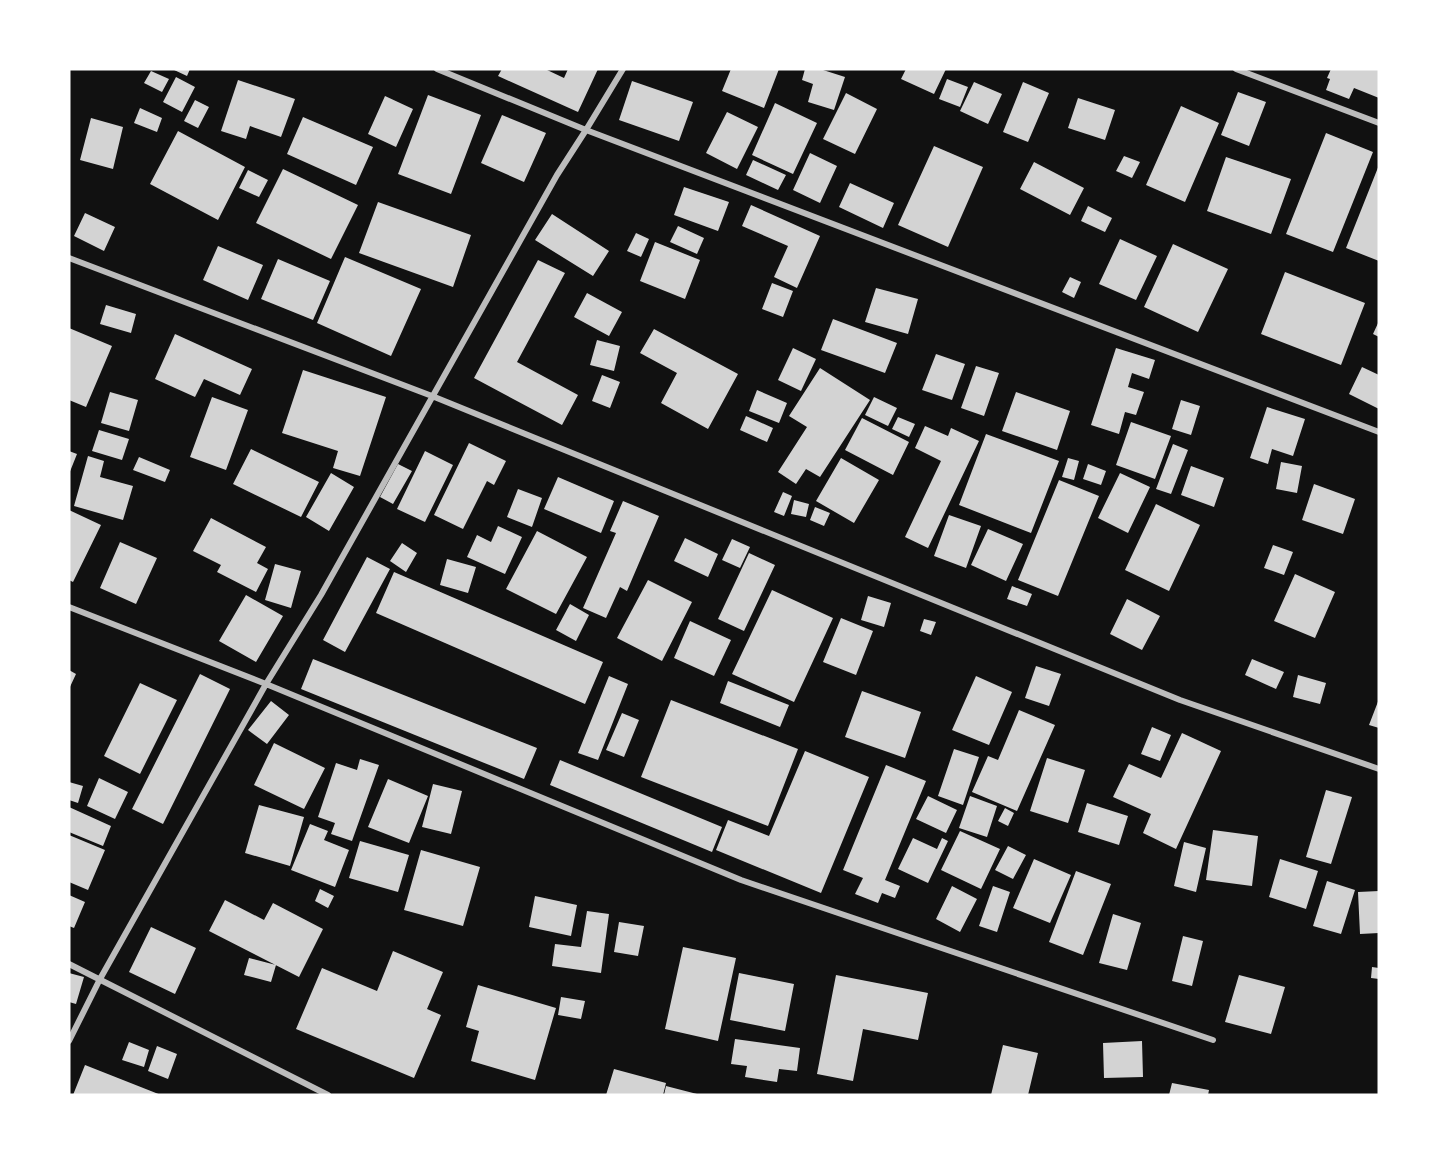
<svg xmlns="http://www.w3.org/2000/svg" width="1448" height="1164" viewBox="0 0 1448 1164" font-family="Mulish,sans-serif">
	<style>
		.building { fill: #d3d3d3 }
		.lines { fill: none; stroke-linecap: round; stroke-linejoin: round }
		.minor { stroke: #bcbcbc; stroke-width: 6 }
	</style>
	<rect width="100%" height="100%" fill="#111"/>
	<!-- building -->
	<path class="building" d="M172 69H190L187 76Z
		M502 69H545L564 78 568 69H598L578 112 498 76Z
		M731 69H779L764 108 722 91Z
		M805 69H820L845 77 834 110 808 102 813 84 802 80Z
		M906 69H946L934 94 901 79Z
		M1331 69H1379V98L1354 88 1349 99 1326 90 1330 79 1327 78Z
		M151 71 169 79 162 92 144 83Z
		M176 77 195 87 182 112 163 102Z
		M947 79 968 87 960 107 939 99Z
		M238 80 295 99 281 137 250 126 246 139 221 131Z
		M632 81 693 102 679 141 619 120Z
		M974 82 1002 94 988 124 960 111Z
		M1023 82 1049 93 1028 142 1003 132Z
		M1238 92 1266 102 1249 146 1221 135Z
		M846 93 877 109 855 154 823 139Z
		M428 95 481 115 451 194 398 174Z
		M385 96 413 109 396 147 368 134Z
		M1078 98 1115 110 1105 140 1068 128Z
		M195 100 209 107 198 128 184 121Z
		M775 103 817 123 793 174 752 155Z
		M1181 106 1219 123 1185 202 1146 185Z
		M140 108 162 118 157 132 134 123Z
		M727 112 758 127 737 169 706 153Z
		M502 115 546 133 524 182 481 163Z
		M303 117 373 147 356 185 287 154Z
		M91 118 123 127 113 169 80 160Z
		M178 131 245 167 218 220 150 184Z
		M1326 133 1373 152 1333 252 1286 234Z
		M934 146 983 167 948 247 898 225Z
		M810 153 837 166 820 203 793 190Z
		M1124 156 1140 162 1132 178 1116 171Z
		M1226 157 1291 179 1271 234 1207 211Z
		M753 160 786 175 778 190 746 175Z
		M1034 162 1084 188 1070 215 1020 189Z
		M1379 165V261L1346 248Z
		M283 169 358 205 331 259 256 223Z
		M248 170 268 180 259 197 239 188Z
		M850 183 894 203 883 228 839 207Z
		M684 187 729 202 718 231 674 215Z
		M378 202 471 235 453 287 359 253Z
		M751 205 820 236 797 288 774 277 788 246 742 226Z
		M1088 206 1112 218 1105 232 1081 221Z
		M85 213 115 227 104 251 74 236Z
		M552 214 609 251 593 276 535 240Z
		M678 226 704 238 697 254 670 242Z
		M636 233 649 239 641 257 627 251Z
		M1120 239 1157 256 1136 300 1099 284Z
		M655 242 700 260 685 299 640 281Z
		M1173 244 1228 269 1198 332 1144 307Z
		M218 246 263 265 248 300 203 280Z
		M345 257 421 289 391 356 317 323Z
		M278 259 330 281 313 320 261 299Z
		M538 260 565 273 517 362 578 395 562 425 474 378Z
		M1285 272 1365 303 1341 365 1261 334Z
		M1070 277 1081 282 1074 298 1062 292Z
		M772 283 793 291 783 317 762 309Z
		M876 288 918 299 908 334 865 322Z
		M587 293 622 312 609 336 574 317Z
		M106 305 136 314 131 333 100 324Z
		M833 319 897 343 885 373 821 350Z
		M1379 321V337L1373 334Z
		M69 328 112 346 86 407 69 400Z
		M654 329 738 374 708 429 661 403 677 373 640 353Z
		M175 334 252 369 240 395 204 379 195 397 155 379Z
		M597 340 620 346 614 371 590 365Z
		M793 348 816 359 801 391 778 380Z
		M1116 348 1155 360 1149 379 1132 373 1128 387 1144 392 1136 415 1125 412 1119 434 1091 425Z
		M936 354 965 364 952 400 922 390Z
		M976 366 999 373 984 416 961 408Z
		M1362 367 1379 375V409L1349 394Z
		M820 368 870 400 820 477 806 469 796 484 778 472 807 427 789 416Z
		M303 370 386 397 360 476 333 468 338 451 282 433Z
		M602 375 620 382 610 408 592 401Z
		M757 390 787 403 779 423 749 411Z
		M110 392 138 400 129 431 101 423Z
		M1016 392 1070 411 1057 450 1002 431Z
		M212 397 248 410 226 470 190 457Z
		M874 397 897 408 888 426 865 415Z
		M1181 400 1200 406 1191 435 1172 429Z
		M1267 407 1305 419 1293 456 1272 449 1268 464 1250 458Z
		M746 416 773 428 767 442 740 430Z
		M898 417 915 424 909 437 892 429Z
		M862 418 909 442 893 475 845 450Z
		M1131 422 1171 436 1155 479 1116 465Z
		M925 426 948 436 951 428 979 441 928 548 905 537 941 461 915 448Z
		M99 430 129 439 122 460 92 451Z
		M986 434 1059 461 1031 533 959 505Z
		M469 443 506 461 494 485 487 481 463 529 434 515Z
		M1173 444 1188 450 1171 494 1156 489Z
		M251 449 319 482 301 517 233 484Z
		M69 451 77 454 69 474Z
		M425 451 453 465 425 522 397 509Z
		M88 456 104 461 100 477 133 486 123 520 74 506Z
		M139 457 170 470 165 482 133 470Z
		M841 458 879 480 854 523 816 501Z
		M1068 458 1079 461 1074 480 1062 477Z
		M1281 462 1302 466 1297 493 1276 489Z
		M398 464 412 471 393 504 380 497Z
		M1088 464 1106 471 1101 485 1083 479Z
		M1191 466 1224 478 1214 507 1181 495Z
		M331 473 354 487 329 531 306 517Z
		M1120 473 1150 487 1128 533 1098 518Z
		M558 477 614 501 601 533 544 509Z
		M1059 480 1099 496 1058 596 1018 580Z
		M1314 484 1355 499 1343 534 1302 520Z
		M518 489 542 498 532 527 507 517Z
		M783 492 792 496 784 516 774 512Z
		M794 500 809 504 806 517 791 514Z
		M623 501 659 516 627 591 620 587 606 618 583 608 616 533 610 531Z
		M1156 504 1200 525 1169 591 1125 570Z
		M815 507 830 513 824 526 810 520Z
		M69 510 101 525 73 582 69 580Z
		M949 515 981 526 966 568 934 556Z
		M211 518 266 547 257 563 268 569 256 592 217 572 221 565 193 551Z
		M498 526 522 537 505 574 467 557 477 535 491 542Z
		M988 529 1023 544 1006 581 971 565Z
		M537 531 587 557 556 614 506 589Z
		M685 538 718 554 708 577 674 561Z
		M732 539 750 547 740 568 722 560Z
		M120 542 157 558 136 604 100 588Z
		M402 543 417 553 406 572 390 561Z
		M1273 545 1293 552 1284 575 1264 568Z
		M749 553 775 565 744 631 718 619Z
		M367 557 390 569 345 652 323 640Z
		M447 559 476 567 468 593 440 585Z
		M275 564 301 571 291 608 265 600Z
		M394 572 603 662 585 704 376 613Z
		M1295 574 1335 592 1315 638 1274 621Z
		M648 580 692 602 662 661 617 638Z
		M1012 586 1032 594 1027 606 1007 599Z
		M772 590 833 618 794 702 732 674Z
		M246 595 283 616 256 662 219 641Z
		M868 596 891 603 884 627 861 620Z
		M1127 599 1160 616 1142 650 1110 634Z
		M570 604 589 615 576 641 556 630Z
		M841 618 873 631 856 675 823 662Z
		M924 619 936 622 931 635 920 631Z
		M690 621 731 640 714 676 674 658Z
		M313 659 537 748 524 779 301 689Z
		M1252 659 1284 672 1276 689 1245 675Z
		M1036 666 1061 674 1049 706 1025 698Z
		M69 670 76 674 69 689Z
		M200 674 230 689 163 824 132 809Z
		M1298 675 1326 683 1320 704 1293 697Z
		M609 676 628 684 598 760 578 753Z
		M976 676 1012 692 989 745 952 730Z
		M728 681 789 705 780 727 720 703Z
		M140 683 177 700 140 774 104 756Z
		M862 691 921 712 905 758 845 737Z
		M1379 699V728L1369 725Z
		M671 700 798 749 768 826 641 777Z
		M271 701 289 715 267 744 248 730Z
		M1019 710 1055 725 1017 811 972 792 988 756 998 760Z
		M622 713 639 720 624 757 606 750Z
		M1152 727 1171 735 1160 761 1141 754Z
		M1182 733 1221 751 1176 849 1143 833 1151 814 1113 797 1129 764 1161 778Z
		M274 743 325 768 304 809 254 785Z
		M954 749 979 757 963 805 938 796Z
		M805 751 869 777 821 893 716 850 728 820 769 836Z
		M1047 758 1085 770 1068 823 1030 811Z
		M360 759 379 765 352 841 331 834 335 823 318 817 336 763 357 770Z
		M560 760 722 827 712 852 550 785Z
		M886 765 926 781 885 880 900 886 895 898 882 893 878 903 855 894 863 878 843 870Z
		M99 778 128 792 115 819 87 806Z
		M388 779 428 796 409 843 368 827Z
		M69 782 83 786 78 803 69 800Z
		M433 784 462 791 451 834 422 827Z
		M1326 790 1352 797 1331 864 1306 857Z
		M928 796 957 810 946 833 916 819Z
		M970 796 997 806 987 837 959 828Z
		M1087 803 1128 816 1119 845 1078 832Z
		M259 805 304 817 290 866 245 853Z
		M69 807 111 826 103 846 69 832Z
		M1005 808 1014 813 1008 826 998 821Z
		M310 824 328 831 324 840 349 850 335 887 291 870Z
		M1213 830 1258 836 1252 886 1206 880Z
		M960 831 1000 849 981 889 941 870Z
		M69 835 105 850 88 890 69 882Z
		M913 838 937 849 942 838 948 841 928 883 898 869Z
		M360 841 409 855 398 892 349 878Z
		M1184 842 1206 848 1196 892 1174 886Z
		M1008 846 1026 855 1013 879 995 870Z
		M421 850 480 867 463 926 404 910Z
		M1034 859 1071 875 1050 923 1013 908Z
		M1280 859 1318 871 1306 909 1269 897Z
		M1076 871 1111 884 1083 955 1049 942Z
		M1327 881 1355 890 1341 934 1313 926Z
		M952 886 977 899 960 932 936 919Z
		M993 886 1010 892 997 932 979 926Z
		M320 889 334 896 328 908 315 901Z
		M1379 891V933L1360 934 1358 892Z
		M69 895 85 902 74 928 69 926Z
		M535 896 577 905 571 936 529 927Z
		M225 900 264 920 273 903 323 929 299 977 209 931Z
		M587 911 609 914 601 973 552 966 555 944 581 947Z
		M1113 914 1141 923 1127 970 1099 963Z
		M619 922 644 926 638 956 614 952Z
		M151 927 196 948 175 994 129 972Z
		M1183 936 1203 941 1192 986 1172 981Z
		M683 947 736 958 718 1041 665 1029Z
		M393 951 443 972 427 1009 441 1015 414 1078 296 1029 322 968 377 991Z
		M249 958 276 965 271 982 244 975Z
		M1372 967 1379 968V979L1371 978Z
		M69 973 84 977 76 1004 69 1002Z
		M739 973 794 984 785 1031 730 1020Z
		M836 975 928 993 918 1040 863 1029 853 1081 817 1074Z
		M1239 975 1285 987 1271 1034 1225 1022Z
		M478 985 556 1008 535 1080 471 1061 479 1031 466 1027Z
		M561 997 585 1001 581 1019 558 1015Z
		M735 1039 800 1048 797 1071 779 1069 777 1082 745 1077 747 1066 731 1064Z
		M1142 1041 1143 1077 1104 1078 1103 1043Z
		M129 1042 149 1050 144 1067 122 1060Z
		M1003 1045 1038 1053 1028 1095H991Z
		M157 1046 177 1054 168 1079 148 1071Z
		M85 1065 161 1095H73Z
		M614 1069 666 1083 663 1095H606Z
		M1172 1083 1209 1090 1208 1095H1169Z
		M666 1086 697 1094V1095H664Z"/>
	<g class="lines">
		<!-- minor -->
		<path class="minor" d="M437 69 586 130 1379 432
			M1236 69 1379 123
			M69 258 432 396 1180 700 1379 769
			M69 607 266 684 741 880 1213 1040
			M69 964 328 1095
			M69 1041 100 979 266 684 321 595 557 175 586 130 623 69"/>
	</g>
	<!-- border -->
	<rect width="1448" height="1164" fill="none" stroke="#ffffff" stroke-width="141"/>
</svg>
